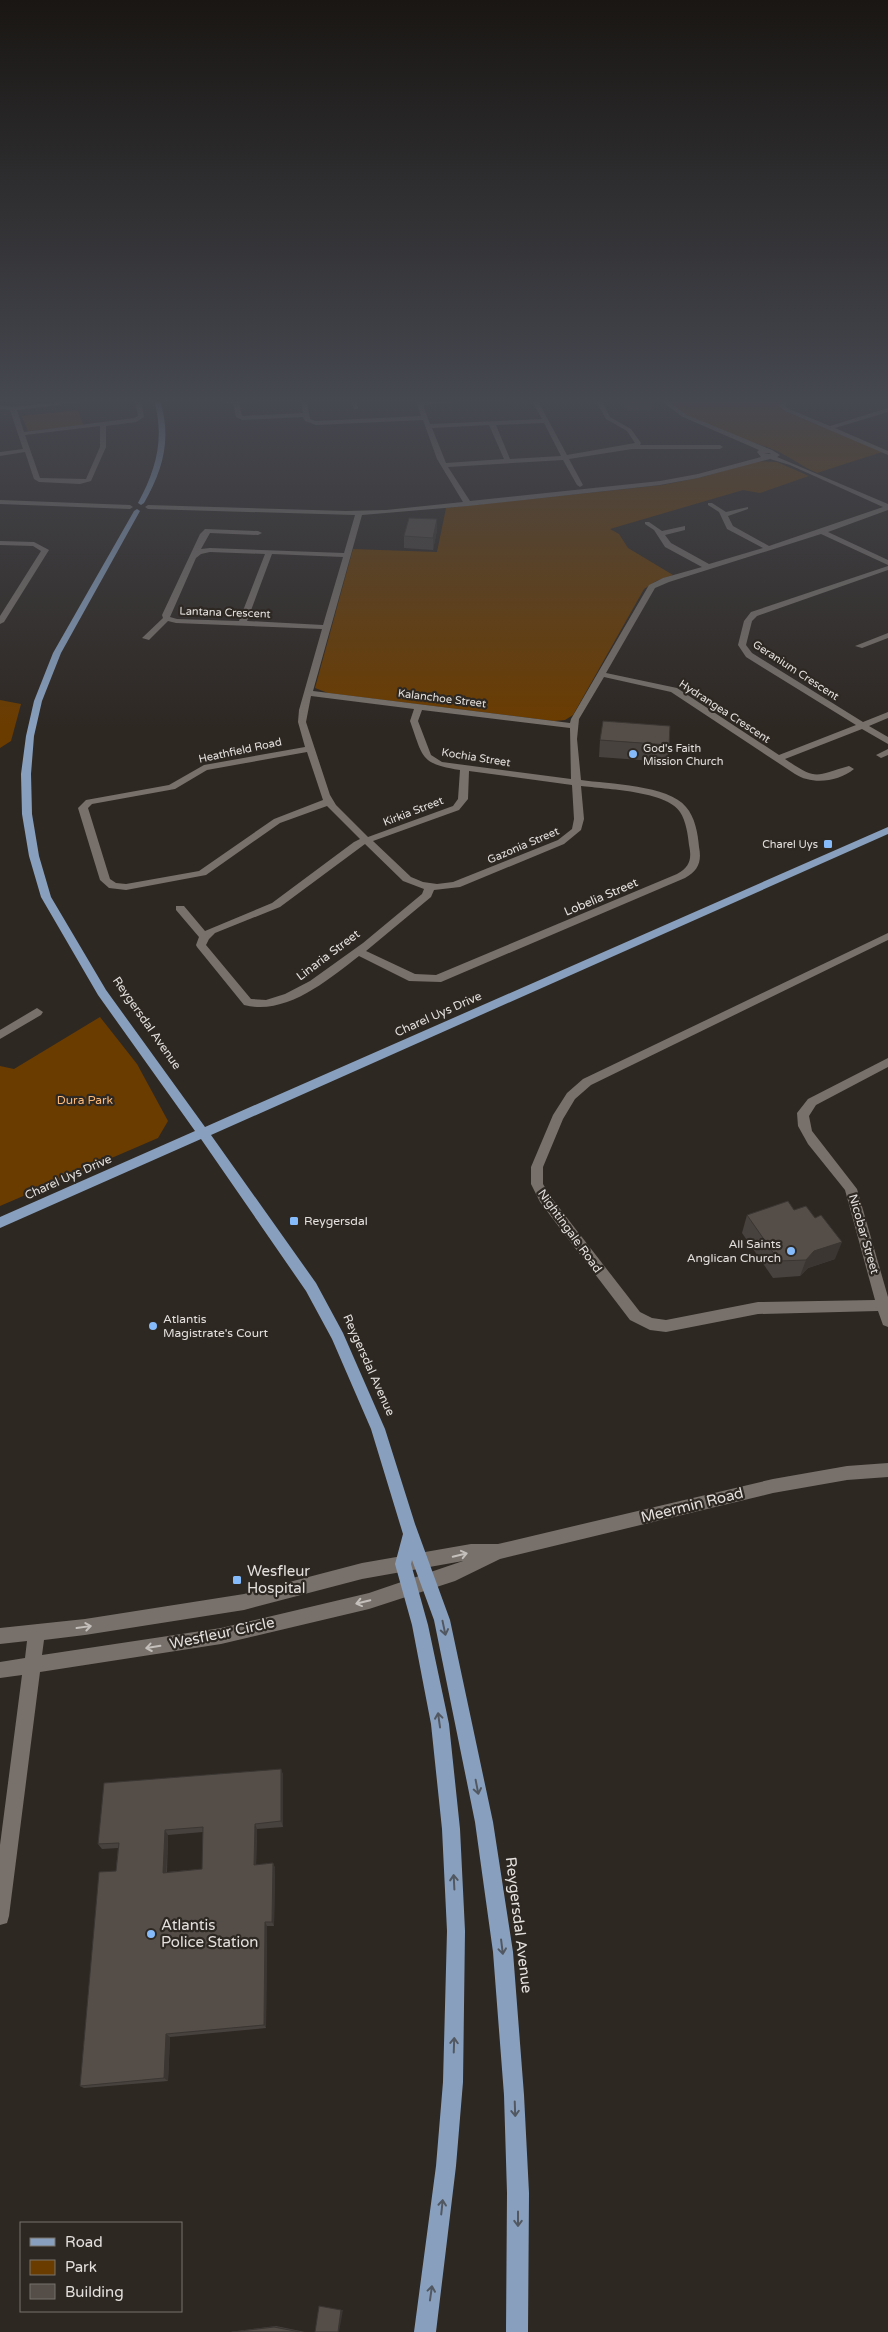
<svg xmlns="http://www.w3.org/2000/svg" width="888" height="2332" viewBox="0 0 888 2332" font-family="'Varela Round',sans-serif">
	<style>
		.green { fill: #6b3c00 }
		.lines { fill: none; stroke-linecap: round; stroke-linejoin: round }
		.minor { fill: #78716b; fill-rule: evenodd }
		.major { fill: #88a0be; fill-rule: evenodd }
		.wall { fill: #48423e; fill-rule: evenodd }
		.shaded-wall { fill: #3b3632 }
		.building { fill: #544d48; stroke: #3b3632; fill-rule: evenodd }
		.oneway { stroke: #c4bfbb }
		.oneway2 { stroke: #525861 }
		.poi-dot { fill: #86bbfb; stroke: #2e2823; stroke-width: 2 }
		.labels { text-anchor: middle; stroke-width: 4.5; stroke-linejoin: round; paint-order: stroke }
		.far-street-label { font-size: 11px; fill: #e4e0dd; stroke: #2e2823 }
		.far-poi-label { font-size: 11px; fill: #e4e0dd; stroke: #2e2823; text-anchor: start }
		.street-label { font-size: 12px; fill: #e4e0dd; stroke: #2e2823 }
		.park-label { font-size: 12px; fill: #fab879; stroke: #2e2823 }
		.poi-label { font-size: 12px; fill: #e4e0dd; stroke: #2e2823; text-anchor: start }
		.near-street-label { font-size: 15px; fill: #e4e0dd; stroke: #2e2823 }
		.near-poi-label { font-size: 15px; fill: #e4e0dd; stroke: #2e2823; text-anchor: start }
	</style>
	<rect width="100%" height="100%" fill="#2e2823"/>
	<!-- green -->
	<path class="green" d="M669 401H781L779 406 784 411 882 452 817 473C803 467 790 457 777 451 746 438 691 426 669 401Z
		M78 410 83 425 28 431 22 416Z
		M756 461 777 462 809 476 760 493 743 490 610 529 619 534 628 548 673 575 656 581 644 589 573 715 565 720 554 721 328 693 315 688 353 549 437 552 446 508 663 485 703 477Z
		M0 700 21 704 11 741 0 748Z
		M100 1017 137 1064 168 1121 158 1138 0 1206V1066L14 1069Z"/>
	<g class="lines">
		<!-- minor -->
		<path class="minor" d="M69 401H89L17 410 24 432 134 418 138 416 135 401H141L144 417 136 422 106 426V447L91 481 80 484 39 482 34 479 25 452 0 456V452L23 449 10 410 0 409V405L13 407ZM100 426V447L86 479 40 478 25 435Z
			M208 401H250L239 403 242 416 303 413 301 401H307L310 419 316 421 421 416 416 401H465L423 405 430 424 542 419 532 401H538L567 455 635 443 627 431 606 419 596 401H602L610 417 631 429 641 443 640 445H720L723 447 720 449H632L569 459 583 485 580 487 577 485 563 460 448 467 470 501 660 481 698 474 761 457 757 452 759 450 683 417 661 401H668L687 415 772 450 780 455 777 457 888 504V510L828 532 888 560V565L821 534 669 582 655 588 606 673 677 688 779 755 856 725 746 657 738 645 744 621 751 612 888 566V570L757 616 752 621 746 645 752 653 863 722 888 712V718L869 726 888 737V744L862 729 785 759C818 781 814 776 849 766L854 769C838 782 812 785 795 774L671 692 604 677 579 719 577 739 581 780C608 784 669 785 686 807 695 817 698 834 699 847 702 862 698 871 685 878L441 982 409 981 359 956C328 980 286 1016 244 1005L197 947 196 945 199 937 176 910V906H184L205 931 272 903 354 842 360 839 327 806 280 823 206 875 126 890 109 888 100 880 78 808 86 800 169 785 204 765 305 747 298 722 299 710 322 629 176 623 168 621 149 640 142 638 163 618 162 615 200 534 205 529 258 531 262 533 258 535 210 533 201 549 210 548 344 553 355 515 148 509 145 507 148 505 346 511 386 510 463 502 437 459 423 420 316 425 305 421 303 417 242 420 236 417 233 403ZM544 423 561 456 510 459 496 425ZM489 425 504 459 446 463 432 428ZM769 453 771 454H764ZM770 459 790 465 883 507 769 546 733 526 728 516 748 509V507L726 512 712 503H708V505L719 512 727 529 763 548 709 564 671 543 665 535 685 530V526L662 531 649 522H645V524L654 530 665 547 702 567 663 578 649 585 571 719 570 723 313 691 362 515 468 506 660 485 698 478ZM210 552 265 554 239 621 177 619 170 617 196 558 201 554ZM272 554 343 557 323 625 247 621ZM311 696 414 709 410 721C423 757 420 764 460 770L458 799 453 806 368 837 336 805 330 795 306 722ZM422 710 570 728 571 779 442 762 431 755 418 721ZM307 752 323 800 274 819 199 871 126 884 116 883 110 879 88 808 92 804 175 789 207 770ZM469 771 572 785 574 819 572 829 558 840 453 882 437 884 423 882 411 877 373 841 459 810 468 799ZM581 786C605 789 667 791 680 812 686 821 688 835 689 845 692 859 690 867 677 874L436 975 415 974 366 951 431 897 434 890 460 887 564 844 581 830 584 819ZM365 844 403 881 424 889 422 894 363 943 310 981 285 994 266 1000 251 999 206 945 209 939 215 933 280 907Z
			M351 401H357L358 409H354Z
			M782 401H788L785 406 789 409 830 426 888 408V412L835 428 888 451V455L785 411 779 406Z
			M0 500 130 505 133 507 130 509 0 504Z
			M0 541 34 542 49 550 4 622 0 624V616L41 551 33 546 0 545Z
			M888 633V638L862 648 855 646Z
			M888 749V755L881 758 876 755Z
			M888 933V940L591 1085 575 1099 563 1119 543 1167V1184L550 1196 640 1312 652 1318 666 1320 758 1302 875 1300 845 1190 808 1144 798 1126 797 1113 808 1099 888 1058V1067L816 1105 809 1116 812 1131 857 1189 888 1297V1327L883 1325 878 1311 758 1314 666 1332 650 1330 630 1320 540 1202 531 1184V1167L553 1115 567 1093 583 1079Z
			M37 1008 43 1012 41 1015 0 1039V1030Z
			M888 1463V1477L847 1480 773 1493 500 1559 455 1581 369 1609 221 1644 40 1672 9 1916 7 1923 0 1925V1845L22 1675 0 1678V1662L25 1658 27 1641 0 1644V1628L85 1619 244 1594 362 1563 471 1544H498L773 1479 847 1466ZM463 1561 369 1593 221 1628 42 1655 44 1640 85 1635 244 1610 362 1579Z"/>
		<!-- major -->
		<path class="major" d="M154 401H160C172 438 163 470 144 503L141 505 138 503C156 470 165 438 154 401Z
			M137 509 140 511 61 653 42 701 34 736 31 774 32 814 39 856 51 897 106 990 205 1127 888 827V834L211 1135 316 1283 343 1333 385 1429 415 1524 450 1620 493 1822 513 1952 524 2095 529 2193 528 2332H506L507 2193 504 2095 493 1952 475 1822 434 1620 412 1560 411 1564 428 1625 449 1724 460 1829 465 1931 463 2082 456 2166 436 2332H414L436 2166 443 2082 447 1931 442 1829 431 1724 412 1625 395 1564 403 1534 371 1429 332 1339 306 1291 201 1139 0 1228V1217L195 1131 98 995 41 897 29 856 22 814 21 774 26 736 34 701 53 653 134 511Z"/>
	</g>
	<!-- wall -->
	<path class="wall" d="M622 401H652L651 410 628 411Z
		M437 530 433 550 404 548V536Z
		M600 740 669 745 667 762 599 757Z
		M747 1215 835 1259 808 1268 800 1276 773 1278 742 1233Z
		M281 1769 283 1775V1827L257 1829 256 1865 273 1863 275 1868 274 1926H267L266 2028 170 2037 168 2081 84 2088 80 2086 116 1871 118 1848 102 1849 98 1844ZM203 1832 202 1869 167 1872 168 1835Z
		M276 2326 305 2332H230Z"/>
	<!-- shaded-wall -->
	<path class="shaded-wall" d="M437 519V530L433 550V538Z
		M842 1242 835 1259 808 1268 800 1276 806 1260 814 1251Z
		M281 1769 283 1775V1827L281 1821Z
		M255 1824 257 1829 256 1870 254 1865Z
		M165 1830 168 1835 166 1877 163 1873Z
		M273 1863 275 1868 274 1926 272 1922Z
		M265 1922 267 1926 266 2028 264 2025Z
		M166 2034 170 2037 168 2081 164 2078Z
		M341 2310H343L339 2332H338Z"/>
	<!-- building -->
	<path class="building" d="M409 518 437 519 433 538 404 536Z
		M603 721 670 726 669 745 600 740Z
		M788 1201 794 1210 806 1206 815 1218 821 1215 842 1242 814 1251 806 1260 779 1261 747 1215Z
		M281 1769V1821L255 1824 254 1865 273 1863 272 1922H265L264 2025 166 2034 164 2078 80 2086 99 1872 116 1871 119 1843 98 1844 104 1783ZM203 1827 202 1869 163 1873 165 1830Z
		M319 2306 341 2310 338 2332H315Z
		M274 2327 300 2332H232Z"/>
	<!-- one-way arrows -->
	<defs><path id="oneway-shaft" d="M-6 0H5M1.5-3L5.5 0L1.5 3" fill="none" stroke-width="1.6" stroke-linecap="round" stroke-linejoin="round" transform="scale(1.25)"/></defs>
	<g class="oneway">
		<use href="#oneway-shaft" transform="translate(460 1555) rotate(-14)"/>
		<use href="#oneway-shaft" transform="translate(363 1602) rotate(167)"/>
		<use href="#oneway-shaft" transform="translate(84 1627) rotate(-8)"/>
		<use href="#oneway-shaft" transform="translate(153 1647) rotate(171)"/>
	</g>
	<g class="oneway2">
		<use href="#oneway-shaft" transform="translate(444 1628) rotate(78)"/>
		<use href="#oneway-shaft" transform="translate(439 1720) rotate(-98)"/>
		<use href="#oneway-shaft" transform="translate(477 1787) rotate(79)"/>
		<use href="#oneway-shaft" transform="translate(454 1882) rotate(-93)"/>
		<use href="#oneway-shaft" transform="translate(502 1947) rotate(83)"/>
		<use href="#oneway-shaft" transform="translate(454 2045) rotate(-88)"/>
		<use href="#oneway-shaft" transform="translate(515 2109) rotate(88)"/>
		<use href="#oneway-shaft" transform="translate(442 2207) rotate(-84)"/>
		<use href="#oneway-shaft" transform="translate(518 2219) rotate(90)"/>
		<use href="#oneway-shaft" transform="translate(431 2293) rotate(-82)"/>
	</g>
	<!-- sky -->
	<linearGradient id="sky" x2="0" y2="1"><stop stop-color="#191613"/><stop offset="0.55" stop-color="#464850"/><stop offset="1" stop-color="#464850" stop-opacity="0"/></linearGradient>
	<rect width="888" height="728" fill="url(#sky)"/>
	<!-- markers -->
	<g class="poi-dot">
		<circle cx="633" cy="754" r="5"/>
		<rect x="823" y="839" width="10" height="10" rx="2.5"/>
		<rect x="289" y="1216" width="10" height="10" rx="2.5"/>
		<circle cx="791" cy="1251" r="5"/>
		<circle cx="153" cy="1326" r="5"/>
		<rect x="232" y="1575" width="10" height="10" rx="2.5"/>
		<circle cx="151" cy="1934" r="5"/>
	</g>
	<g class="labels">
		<!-- far-street labels -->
		<g class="far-street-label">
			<text transform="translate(225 612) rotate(2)" y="4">Lantana Crescent</text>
			<text transform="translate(796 670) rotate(33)" y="4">Geranium Crescent</text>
			<text transform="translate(442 698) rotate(7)" y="4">Kalanchoe Street</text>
			<text transform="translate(725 711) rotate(33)" y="4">Hydrangea Crescent</text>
			<text transform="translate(240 750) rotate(-12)" y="4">Heathfield Road</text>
			<text transform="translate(476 757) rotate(9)" y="4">Kochia Street</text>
			<text transform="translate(413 811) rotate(-21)" y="4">Kirkia Street</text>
			<text transform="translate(523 845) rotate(-23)" y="4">Gazonia Street</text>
		</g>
		<!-- far-poi labels -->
		<g class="far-poi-label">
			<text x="643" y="752">God's Faith<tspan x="643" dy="13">Mission Church</tspan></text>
			<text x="818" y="848" text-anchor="end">Charel Uys</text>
		</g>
		<!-- street labels -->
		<g class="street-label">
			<text transform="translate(601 897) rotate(-23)" y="4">Lobelia Street</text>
			<text transform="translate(328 955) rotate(-37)" y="4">Linaria Street</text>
			<text transform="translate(438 1014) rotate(-24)" y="4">Charel Uys Drive</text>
			<text transform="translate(147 1023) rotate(55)" y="4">Reygersdal Avenue</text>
			<text transform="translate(68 1177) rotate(-24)" y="4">Charel Uys Drive</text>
			<text transform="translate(570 1231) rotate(54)" y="4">Nightingale Road</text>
			<text transform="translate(864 1234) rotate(74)" y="4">Nicobar Street</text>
			<text transform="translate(369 1365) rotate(66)" y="4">Reygersdal Avenue</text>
		</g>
		<!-- park labels -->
		<g class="park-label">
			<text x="85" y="1104">Dura Park</text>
		</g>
		<!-- poi labels -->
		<g class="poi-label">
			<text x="304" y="1225">Reygersdal</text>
			<text x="781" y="1248" text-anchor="end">All Saints<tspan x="781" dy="14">Anglican Church</tspan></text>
			<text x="163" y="1323">Atlantis<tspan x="163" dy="14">Magistrate's Court</tspan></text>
		</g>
		<!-- near-street labels -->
		<g class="near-street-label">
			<text transform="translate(692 1505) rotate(-14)" y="5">Meermin Road</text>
			<text transform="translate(222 1633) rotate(-12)" y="5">Wesfleur Circle</text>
			<text transform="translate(519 1925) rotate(83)" y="5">Reygersdal Avenue</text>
		</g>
		<!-- near-poi labels -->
		<g class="near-poi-label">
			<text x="247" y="1576">Wesfleur<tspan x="247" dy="17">Hospital</tspan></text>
			<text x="161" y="1930">Atlantis<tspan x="161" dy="17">Police Station</tspan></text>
		</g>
	</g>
	<!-- legend -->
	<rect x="20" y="2222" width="162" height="90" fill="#2e2823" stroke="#77726d"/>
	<rect x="30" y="2238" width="25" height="8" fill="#88a0be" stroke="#77726d"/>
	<text x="65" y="2247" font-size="15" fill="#e4e0dd">Road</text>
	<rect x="30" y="2260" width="25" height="15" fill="#6b3c00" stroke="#77726d"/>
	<text x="65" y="2272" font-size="15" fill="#e4e0dd">Park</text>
	<rect x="30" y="2284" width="25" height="15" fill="#544d48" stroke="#77726d"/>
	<text x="65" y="2297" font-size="15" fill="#e4e0dd">Building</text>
</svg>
